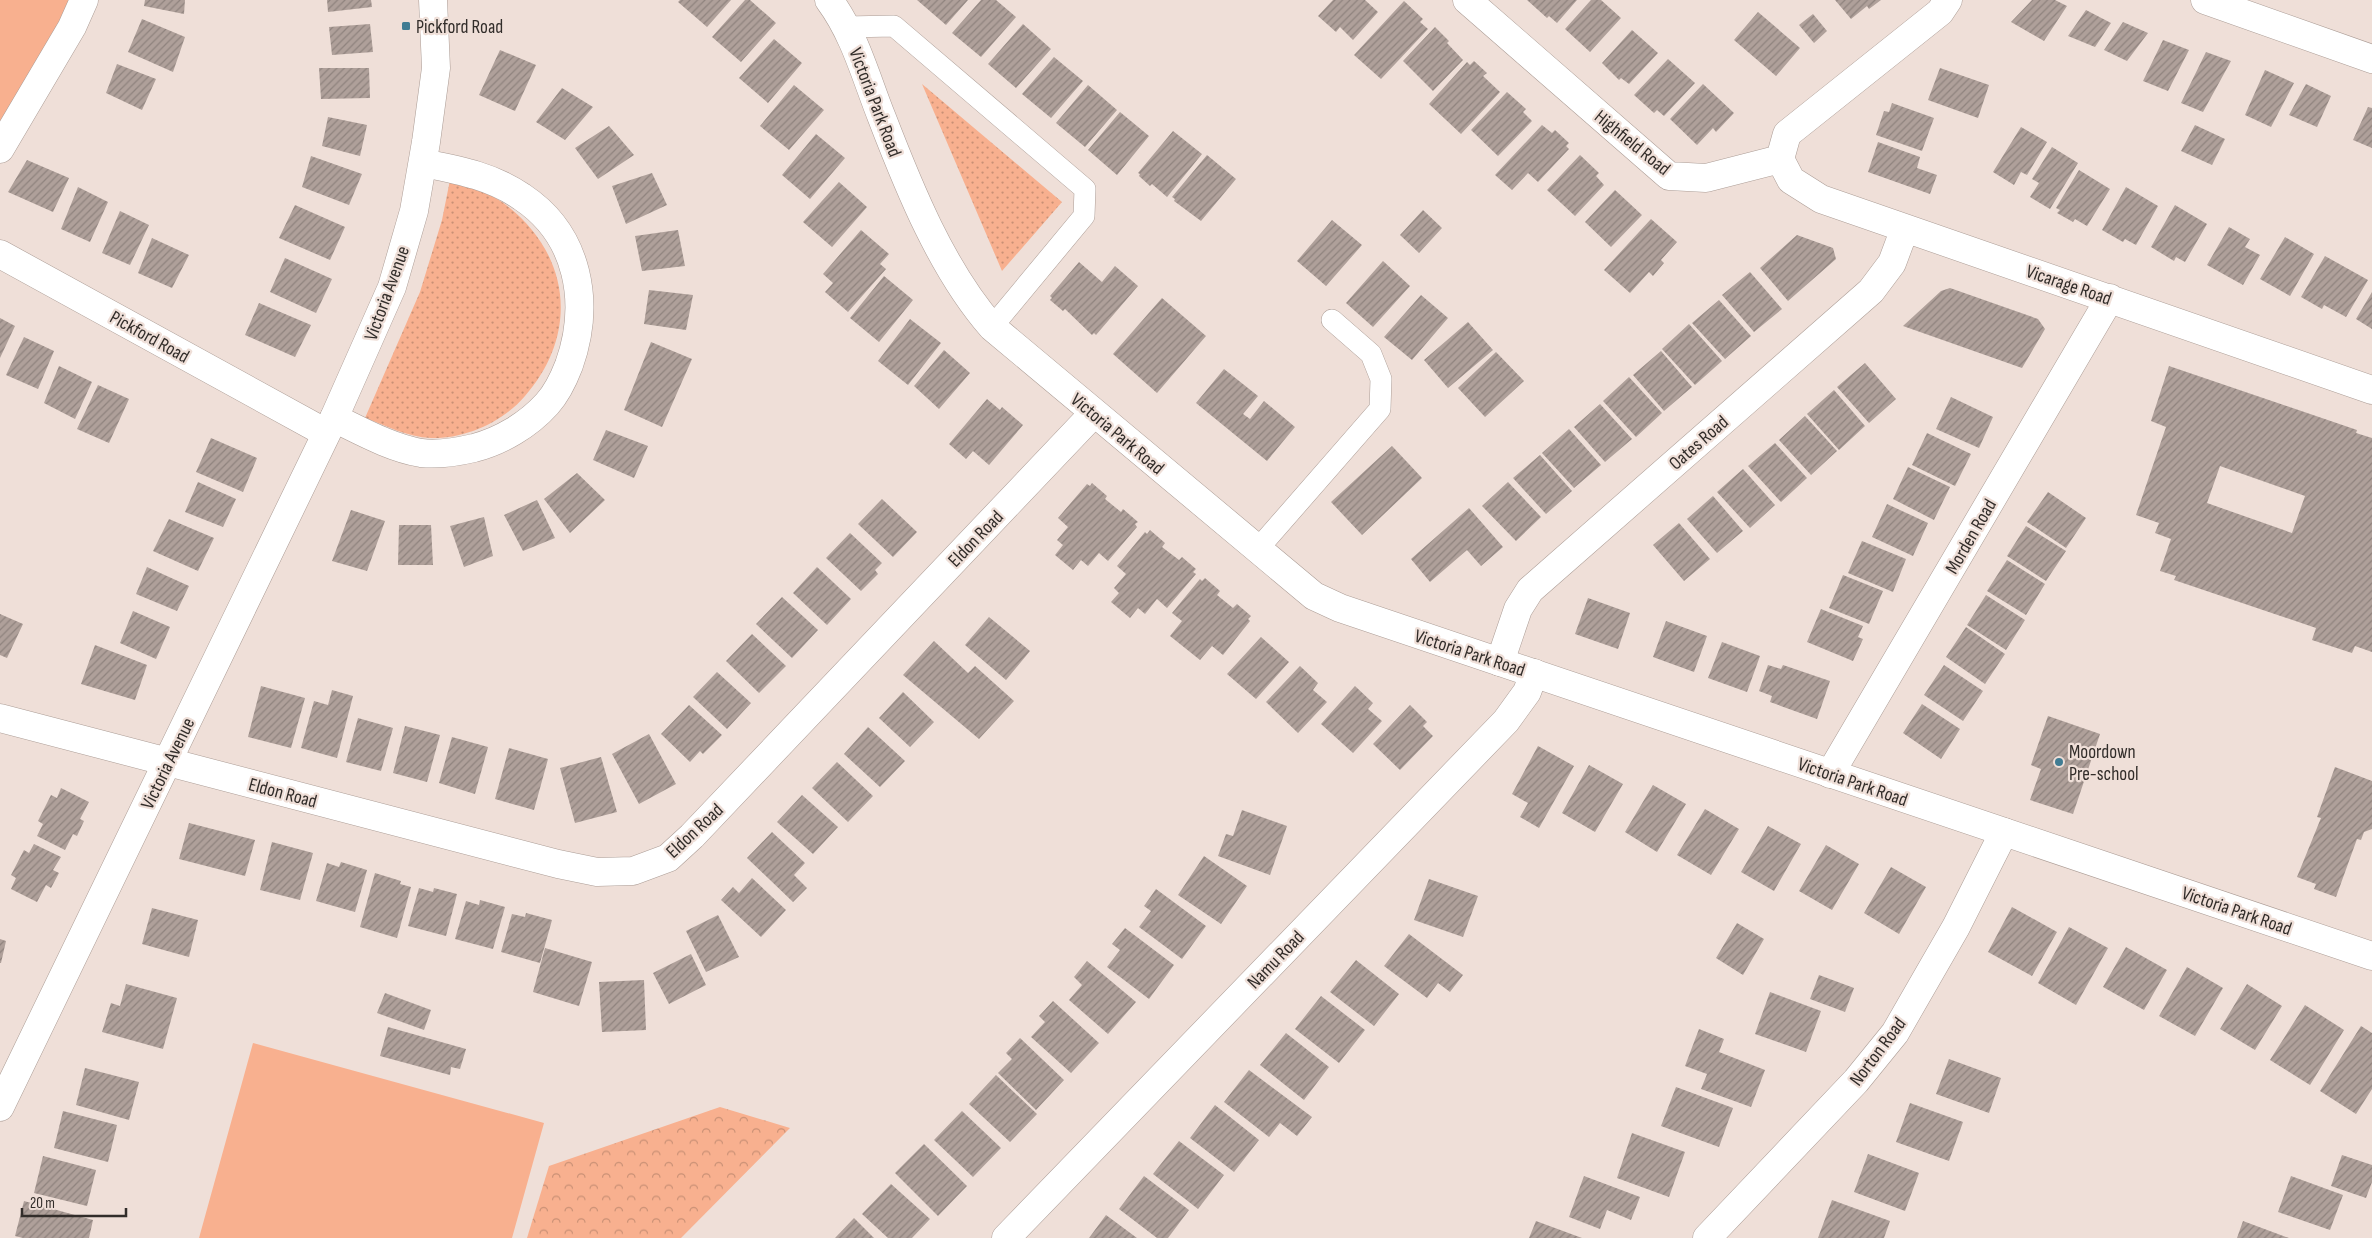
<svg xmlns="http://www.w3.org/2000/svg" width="2372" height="1238" viewBox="0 0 2372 1238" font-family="'Sofia Sans Condensed',sans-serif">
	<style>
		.green { fill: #f8b08f }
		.forest { fill: url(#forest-crowns) }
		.park { fill: url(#park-dots) }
		.building { fill: url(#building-hatch); fill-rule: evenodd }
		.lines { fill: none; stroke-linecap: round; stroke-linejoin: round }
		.service-casing { stroke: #ac9d96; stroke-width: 22 }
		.minor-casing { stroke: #ac9d96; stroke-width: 29 }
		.tertiary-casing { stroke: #ac9d96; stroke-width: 29 }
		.service { stroke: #fff; stroke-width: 21 }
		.minor { stroke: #fff; stroke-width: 28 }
		.tertiary { stroke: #fff; stroke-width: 28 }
		.poi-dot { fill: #407c93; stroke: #efdfd8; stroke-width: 2 }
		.labels { text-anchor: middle; stroke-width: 4.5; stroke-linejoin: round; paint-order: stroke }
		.poi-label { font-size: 19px; fill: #322d2a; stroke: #efdfd8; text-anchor: start }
		.street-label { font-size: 19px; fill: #322d2a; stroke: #efdfd8 }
	</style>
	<defs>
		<pattern id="forest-crowns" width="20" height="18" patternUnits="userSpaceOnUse" patternTransform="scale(1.25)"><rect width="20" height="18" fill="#f8b08f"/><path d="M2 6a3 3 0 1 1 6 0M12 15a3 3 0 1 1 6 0" fill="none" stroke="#c99075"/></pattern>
		<pattern id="park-dots" width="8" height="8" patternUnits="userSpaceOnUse" patternTransform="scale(1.25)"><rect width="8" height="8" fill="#f8b08f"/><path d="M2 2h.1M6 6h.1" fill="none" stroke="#c99075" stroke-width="1.8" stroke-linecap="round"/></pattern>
		<pattern id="building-hatch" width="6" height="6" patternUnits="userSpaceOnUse" patternTransform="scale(1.25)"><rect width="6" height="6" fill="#afa09a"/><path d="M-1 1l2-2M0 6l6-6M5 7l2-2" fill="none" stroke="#8f837e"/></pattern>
	</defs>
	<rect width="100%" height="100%" fill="#efdfd8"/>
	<!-- green -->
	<path class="green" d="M0 0H71L0 129Z
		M253 1043 544 1123 512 1238H199Z"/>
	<!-- forest -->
	<path class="forest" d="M720 1107 790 1128 681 1238H527L549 1166Z"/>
	<!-- park -->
	<path class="park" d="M922 84 1062 202 1002 271Z
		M450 180C468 186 486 191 502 202 571 252 580 333 525 396 503 422 465 439 431 438 407 437 387 426 365 418L420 292 442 220Z"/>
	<!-- building -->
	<path class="building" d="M145 0H185L184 14 144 6Z
		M327 0H371L372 7 328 12Z
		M680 0H731L707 27 678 2Z
		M745 0H750L776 23 741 62 712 37Z
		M917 0H968L946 25Z
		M981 0H996L1016 17 981 57 952 33Z
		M1333 0H1365L1378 12 1353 40 1340 27 1336 32 1318 16Z
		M1527 0H1577L1557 23 1549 16 1547 18Z
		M1591 0H1601L1621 18 1590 52 1565 29Z
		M1835 0H1881L1869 9 1867 6 1851 19Z
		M2032 0H2055L2067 6 2044 41 2011 22Z
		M1404 1 1423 19 1420 22 1428 29 1381 79 1354 55Z
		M2086 10 2111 23 2095 47 2068 36Z
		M1758 12 1800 48 1776 76 1734 40Z
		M1813 14 1827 31 1814 43 1799 25Z
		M142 19 185 37 173 72 128 52Z
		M2123 22 2148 33 2127 61 2104 50Z
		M370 24 373 52 332 55 329 27Z
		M1023 24 1051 49 1016 88 988 64Z
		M1435 27 1449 41 1447 43 1463 60 1433 91 1403 61Z
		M1632 30 1658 53 1629 84 1621 78 1619 80 1602 63Z
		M774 39 802 63 768 103 739 78Z
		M2163 40 2189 50 2168 91 2143 81Z
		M500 50 536 65 515 111 479 95Z
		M2206 52 2231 61 2203 112 2181 103Z
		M1054 57 1083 81 1051 118 1022 94Z
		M1668 59 1695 83 1664 116 1657 110 1654 113 1634 95Z
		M1474 61 1487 73 1483 76 1500 92 1461 134 1429 104 1467 62 1470 65Z
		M117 64 156 79 142 110 106 93Z
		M319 68H369L370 98 321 99Z
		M1940 68 1989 85 1978 118 1928 100Z
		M2265 70 2294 83 2271 127 2245 115Z
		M1703 84 1734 113 1716 132 1713 128 1697 145 1670 119Z
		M2306 84 2331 96 2317 127 2289 115Z
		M794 85 824 110 789 150 760 126Z
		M1088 85 1117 110 1085 147 1056 123Z
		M562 88 593 107 565 140 536 122Z
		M1507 92 1526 109 1523 112 1532 121 1498 156 1471 130Z
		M1892 103 1934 118 1922 151 1876 135 1884 111 1889 112Z
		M2368 107 2372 108V148L2353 140Z
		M1120 112 1149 136 1117 175 1088 150Z
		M328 117 367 125 360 156 322 146Z
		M1542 125 1552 133 1555 130 1569 143 1566 146 1569 149 1538 182 1528 173 1512 190 1495 175Z
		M2195 125 2225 139 2212 165 2181 151Z
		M609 126 634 155 598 179 575 148Z
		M2021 127 2047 142 2027 175 2021 172 2014 185 1993 172Z
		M1173 131 1202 154 1167 197 1152 184 1150 186 1139 176 1140 174 1138 173Z
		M816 134 845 158 810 199 782 175Z
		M1878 142 1920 157 1917 168 1937 175 1930 194 1868 172Z
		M2052 147 2078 163 2050 209 2030 197 2039 183 2032 179Z
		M1207 155 1236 179 1201 221 1174 201 1175 199 1172 197Z
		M1580 155 1599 173 1596 176 1604 185 1575 216 1547 190Z
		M311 156 362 174 349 205 302 187Z
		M27 160 69 178 53 212 8 192Z
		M2079 170 2110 189 2087 226 2075 219 2073 222 2057 213 2060 210 2056 208Z
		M652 173 667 205 626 224 612 186Z
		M839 182 867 207 832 247 803 222Z
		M78 187 108 202 90 242 61 229Z
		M2126 187 2158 206 2136 245 2125 239 2123 242 2102 230Z
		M1615 190 1642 215 1611 247 1585 222Z
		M295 205 345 227 330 260 279 238Z
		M2175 205 2207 224 2185 262 2176 257 2174 261 2151 247Z
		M1423 210 1442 228 1419 253 1400 235Z
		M120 211 149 225 130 265 102 253Z
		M1651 219 1677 242 1661 260 1664 263 1653 276 1649 272 1630 293 1604 270Z
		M1332 220 1362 245 1326 286 1297 261Z
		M2229 227 2250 239 2245 247 2260 255 2243 285 2207 265Z
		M678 230 685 266 642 271 635 236Z
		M861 230 889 254 880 264 886 269 848 312 825 292 833 283 823 274Z
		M1797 235 1833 248 1836 259 1788 301 1760 268Z
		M2285 237 2314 254 2290 296 2260 279Z
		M152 238 189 255 172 288 138 273Z
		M2325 256 2368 280 2346 317 2324 305 2322 309 2301 297Z
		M285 258 332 279 316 313 270 292Z
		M1383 261 1410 286 1373 327 1346 303Z
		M1079 262 1102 282 1115 266 1138 286 1096 335 1094 333 1092 335 1065 309 1063 311 1050 300 1052 298 1050 296Z
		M1750 272 1782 309 1754 332 1722 295Z
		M884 276 913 300 879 342 850 318Z
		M1950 288 2038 319 2045 329 2022 368 1903 326 1941 291Z
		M649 290 693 295 686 330 644 324Z
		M2372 292V329L2356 319Z
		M1421 295 1448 318 1412 360 1384 337Z
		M1162 298 1206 336 1157 393 1113 354Z
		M1719 300 1751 336 1725 359 1692 323Z
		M259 303 311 325 295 357 245 335Z
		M0 318 15 326 0 358Z
		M910 319 941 343 908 385 878 361Z
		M1468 322 1493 350 1448 388 1424 360Z
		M1689 324 1722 361 1695 385 1662 349Z
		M24 337 54 351 38 389 6 375Z
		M651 342 692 359 662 427 624 410Z
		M944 350 970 373 939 409 914 386Z
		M1661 351 1692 387 1664 411 1633 375Z
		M1496 352 1524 381 1485 417 1458 388Z
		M1865 363 1896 399 1869 423 1837 387Z
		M59 366 92 382 75 419 44 403Z
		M2169 366 2357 430 2356 433 2372 438V652L2355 646 2352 653 2312 640 2316 628 2174 580 2176 576 2160 571 2171 539 2155 533 2159 523 2136 515 2166 427 2151 421ZM2220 466 2305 496 2292 533 2207 503Z
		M1224 369 1258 396 1243 414 1250 419 1264 401 1295 427 1267 461 1196 403Z
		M1629 377 1662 413 1636 437 1603 401Z
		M98 385 129 399 109 443 77 429Z
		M1834 390 1865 426 1839 450 1807 414Z
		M1951 397 1993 417 1979 448 1936 429Z
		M987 399 1000 410 1002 407 1023 425 989 465 973 451 966 459 949 444Z
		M1600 404 1632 439 1605 462 1574 427Z
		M1805 416 1837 451 1811 475 1779 440Z
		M1569 429 1601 465 1574 488 1542 453Z
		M606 430 648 446 634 478 593 460Z
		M1927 433 1971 454 1955 486 1912 465Z
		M211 438 257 458 243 492 196 472Z
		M1775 443 1807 478 1781 502 1748 466Z
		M1392 446 1422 478 1362 535 1331 502Z
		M1540 455 1572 491 1546 514 1513 478Z
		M1908 467 1950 487 1934 520 1893 499Z
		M1743 469 1775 505 1750 528 1717 492Z
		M577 473 605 500 570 533 544 499Z
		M198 482 236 499 223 527 185 512Z
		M1508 482 1541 517 1516 541 1482 506Z
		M1092 483 1107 496 1105 499 1121 512 1123 509 1138 522 1135 524 1137 527 1108 561 1099 553 1088 566 1081 560 1073 570 1055 555 1063 545 1057 540 1068 527 1058 518 1087 484 1090 486Z
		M2048 492 2086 518 2066 548 2027 522Z
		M1713 496 1743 531 1717 553 1687 519Z
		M882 499 917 532 893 557 858 524Z
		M537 500 555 538 523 551 504 515Z
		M1887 504 1928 523 1913 556 1872 537Z
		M1469 508 1503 547 1481 566 1467 550 1430 582 1411 559Z
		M351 510 385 521 367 571 332 561Z
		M484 517 493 556 464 567 450 526Z
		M169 519 214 538 198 571 153 551Z
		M1679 523 1710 559 1684 581 1653 545Z
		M399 525H431L433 565H398Z
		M2026 526 2066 551 2046 581 2007 556Z
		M1150 530 1165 543 1162 547 1179 560 1182 557 1196 569 1193 572 1196 574 1167 608 1157 599 1145 614 1138 608 1130 618 1111 602 1119 593 1114 588 1126 574 1117 566 1145 532 1147 534Z
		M850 533 882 563 875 570 878 574 861 591 826 558Z
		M1862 541 1906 559 1893 592 1848 573Z
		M2007 560 2045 584 2026 615 1987 591Z
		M147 567 189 586 177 611 136 594Z
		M817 567 851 599 827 625 793 593Z
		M1843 575 1883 591 1869 624 1829 608Z
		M1205 578 1220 591 1217 595 1233 608 1237 604 1251 616 1248 619 1250 621 1223 655 1212 646 1200 660 1170 636 1182 621 1172 613 1200 579 1202 581Z
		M1986 595 2025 620 2006 650 1967 625Z
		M782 597 818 630 792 658 756 624Z
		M1588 598 1630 613 1618 649 1575 634Z
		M1821 609 1863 626 1858 637 1863 639 1853 661 1807 642Z
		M133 611 170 627 156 659 120 643Z
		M0 614 23 624 7 658 0 655Z
		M989 617 1030 651 1006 680 965 645Z
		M1666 621 1707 636 1694 672 1653 657Z
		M1966 627 2005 654 1985 684 1946 657Z
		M752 634 786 666 759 693 726 661Z
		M1261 637 1289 662 1256 699 1227 674Z
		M934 641 968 673 975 666 1014 701 979 739 903 675Z
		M1722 642 1760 656 1747 692 1708 678Z
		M95 645 147 665 135 700 81 684Z
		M1768 665 1781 669 1783 665 1830 681 1817 719 1770 702 1772 696 1759 691Z
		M1944 665 1983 691 1963 721 1924 695Z
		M1300 666 1318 683 1313 690 1327 702 1298 733 1266 702Z
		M717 672 751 703 727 729 693 697Z
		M261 686 305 698 291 748 248 737Z
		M1355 686 1373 703 1368 709 1382 721 1353 753 1321 724Z
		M332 690 353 696 337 758 301 748 314 701 328 705Z
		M903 692 934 722 910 747 879 718Z
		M1922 704 1960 729 1941 759 1903 733Z
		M689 705 722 735 703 754 700 751 690 762 661 734Z
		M1410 705 1427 722 1423 726 1433 736 1400 770 1373 744Z
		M2048 716 2100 734 2073 814 2030 800 2041 769 2031 765Z
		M358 718 393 728 381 771 346 762Z
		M405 726 440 735 427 782 393 773Z
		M868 727 905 761 880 787 844 754Z
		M649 734 676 784 639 804 612 754Z
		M452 737 488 747 475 794 439 783Z
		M1538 746 1574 766 1539 828 1520 817 1528 803 1512 794Z
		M509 748 548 759 534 810 495 799Z
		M601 757 617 812 575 823 560 768Z
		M837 762 873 796 848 822 812 788Z
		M1589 765 1623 784 1595 832 1562 813Z
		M2335 767 2372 781V829L2364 832 2361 840 2357 839 2336 897 2314 889 2316 884 2297 877 2321 818 2317 817Z
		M1653 785 1686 804 1657 852 1625 832Z
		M61 788 89 802 80 819 84 821 77 836 73 834 65 850 37 836 43 824 38 821 51 795 57 798Z
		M802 795 838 827 813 854 777 822Z
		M1705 809 1739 829 1711 875 1677 855Z
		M1242 810 1287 826 1270 875 1218 856 1226 834 1233 836Z
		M189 823 255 840 245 876 179 859Z
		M1768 826 1801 844 1774 891 1741 872Z
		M772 832 805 863 794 875 807 888 793 902 747 858Z
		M272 842 313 853 300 900 260 890Z
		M34 844 61 857 53 870 59 873 51 888 46 885 37 902 11 889 16 878 11 875 24 850 29 853Z
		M1826 845 1859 864 1832 910 1799 891Z
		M1204 856 1247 886 1221 924 1178 895Z
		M341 862 367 870 355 912 316 901 327 863 339 867Z
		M1891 867 1926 887 1899 934 1864 913Z
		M375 873 401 881 400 884 411 887 397 938 360 927Z
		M752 878 786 910 761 937 721 900 733 887 739 893Z
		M1429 879 1478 896 1463 937 1414 920Z
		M419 888 433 892 434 888 457 894 446 936 408 926Z
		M1156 889 1206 926 1182 959 1139 927 1151 911 1144 906Z
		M480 900 505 907 493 949 455 939 466 901 479 905Z
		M2012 907 2057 932 2032 976 1988 952Z
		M152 908 198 920 189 957 142 944Z
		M526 913 552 920 540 963 501 952 512 914 525 917Z
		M718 915 739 957 706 972 686 931Z
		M1737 923 1764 939 1743 975 1716 958Z
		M2069 927 2108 948 2076 1005 2038 983Z
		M1125 928 1174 965 1149 999 1107 967 1120 950 1112 944Z
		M1409 934 1463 975 1450 992 1438 983 1427 998 1384 966Z
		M0 939 6 941 1 963H0Z
		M2126 947 2167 970 2144 1010 2103 987Z
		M545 948 592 962 579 1006 533 992Z
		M691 954 706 985 669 1004 653 973Z
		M1356 960 1399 994 1374 1026 1330 992Z
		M1087 961 1136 1002 1108 1034 1069 1000 1082 985 1074 977Z
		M2187 967 2223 988 2195 1036 2159 1016Z
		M1819 975 1854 988 1845 1012 1810 999Z
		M644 980 646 1030 602 1032 599 982Z
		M126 984 177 998 163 1049 102 1032 111 1003 120 1006Z
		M2247 984 2282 1006 2255 1050 2220 1029Z
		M1770 992 1821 1011 1806 1052 1755 1034Z
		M385 993 431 1010 424 1030 377 1013Z
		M1321 996 1365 1030 1339 1063 1295 1029Z
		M1053 1001 1099 1043 1071 1073 1031 1037 1045 1022 1039 1016Z
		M2305 1005 2344 1030 2310 1085 2270 1060Z
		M2361 1026 2372 1033V1089L2356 1114 2320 1091Z
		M388 1027 466 1049 460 1069 451 1067 450 1075 380 1056Z
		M1699 1029 1724 1039 1719 1052 1765 1070 1751 1107 1701 1089 1707 1074 1685 1066Z
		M1286 1033 1329 1067 1304 1100 1260 1065Z
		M1020 1038 1064 1080 1036 1110 998 1073 1012 1059 1006 1053Z
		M1949 1059 2001 1078 1989 1113 1936 1094Z
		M85 1068 139 1082 129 1120 76 1105Z
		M1249 1070 1312 1117 1297 1136 1280 1123 1269 1137 1224 1102Z
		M996 1075 1037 1114 1010 1142 969 1104Z
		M1676 1087 1733 1108 1719 1147 1661 1126Z
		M1910 1103 1963 1122 1949 1161 1896 1142Z
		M1215 1105 1259 1140 1234 1172 1190 1138Z
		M63 1111 117 1125 108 1162 54 1148Z
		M962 1111 1001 1148 973 1177 934 1140Z
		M1632 1133 1685 1152 1669 1197 1617 1178Z
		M1179 1141 1224 1175 1198 1209 1153 1174Z
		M924 1144 967 1186 938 1216 895 1173Z
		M1868 1154 1919 1173 1905 1211 1854 1192Z
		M2342 1155 2372 1165V1182L2366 1198 2331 1186Z
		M43 1156 96 1170 87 1206 34 1193Z
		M1144 1176 1189 1210 1168 1238H1157L1119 1209Z
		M1584 1176 1640 1197 1631 1220 1607 1210 1600 1229 1569 1217Z
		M2291 1176 2343 1195 2330 1230 2278 1212Z
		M891 1184 930 1219 912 1238H888L862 1214Z
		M1832 1200 1890 1221 1884 1238H1818Z
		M24 1201 93 1220 89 1238H23L15 1236Z
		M1106 1215 1137 1238H1089Z
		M854 1218 874 1238H835Z
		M1536 1221 1582 1238H1529Z
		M2243 1221 2289 1238H2237Z"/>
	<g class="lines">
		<defs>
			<path id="service" d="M846 27 894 26 1085 189 1084 216 992 327
				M1257 550 1380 409 1381 379 1371 354 1332 320"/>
			<path id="minor" d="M1467 0 1669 176 1706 178 1780 159 1787 134 1940 12 1948 0
				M0 149 72 27 84 0
				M1780 159 1791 180 1821 199 2372 390
				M0 254 326 433
				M334 418C361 431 391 448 421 453 438 455 457 452 474 448 501 441 528 425 547 404 557 393 564 378 569 365 591 303 579 235 522 197 492 176 458 170 423 163
				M1500 662 1518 609 1530 590 1871 291 1892 263 1905 228
				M0 718 558 864 597 872 633 871 668 858 692 836 1094 413
				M1830 774 2110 298
				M1006 1238 1506 721 1527 692 1534 673
				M1707 1238 1856 1081 1895 1033 1956 927 2004 832"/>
			<path id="tertiary" d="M829 0C855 35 866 78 882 118 909 188 942 270 992 327L1314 596 1340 608 2372 956
				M2205 0 2372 59
				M0 1107 334 418 392 287 414 211 426 142 436 68 433 0"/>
		</defs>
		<!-- service casing -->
		<use href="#service" class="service-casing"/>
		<!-- minor casing -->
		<use href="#minor" class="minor-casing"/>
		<!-- tertiary casing -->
		<use href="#tertiary" class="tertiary-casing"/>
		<!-- service -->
		<use href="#service" class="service"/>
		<!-- minor -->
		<use href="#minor" class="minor"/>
		<!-- tertiary -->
		<use href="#tertiary" class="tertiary"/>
	</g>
	<!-- markers -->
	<g class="poi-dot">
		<rect x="401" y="21" width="10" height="10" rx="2.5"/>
		<circle cx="2059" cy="762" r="5"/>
	</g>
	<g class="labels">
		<!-- poi labels -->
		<g class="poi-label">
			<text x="416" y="33">Pickford Road</text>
			<text x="2069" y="758">Moordown<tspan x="2069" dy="22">Pre-school</tspan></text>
		</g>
		<!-- street labels -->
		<g class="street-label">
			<text transform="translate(876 102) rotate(69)" y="7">Victoria Park Road</text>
			<text transform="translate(1633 142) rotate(39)" y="7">Highfield Road</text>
			<text transform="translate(2069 284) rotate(19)" y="7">Vicarage Road</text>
			<text transform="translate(386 293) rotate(-70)" y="7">Victoria Avenue</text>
			<text transform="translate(150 336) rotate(29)" y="7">Pickford Road</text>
			<text transform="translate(1118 433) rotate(40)" y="7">Victoria Park Road</text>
			<text transform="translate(1698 442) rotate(-41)" y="7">Oates Road</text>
			<text transform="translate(1970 536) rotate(-60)" y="7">Morden Road</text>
			<text transform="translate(975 538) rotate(-46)" y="7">Eldon Road</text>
			<text transform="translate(1470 652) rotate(18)" y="7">Victoria Park Road</text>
			<text transform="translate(167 763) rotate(-64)" y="7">Victoria Avenue</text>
			<text transform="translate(1853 781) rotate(19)" y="7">Victoria Park Road</text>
			<text transform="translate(283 792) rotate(15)" y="7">Eldon Road</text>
			<text transform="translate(694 830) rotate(-43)" y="7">Eldon Road</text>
			<text transform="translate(2237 910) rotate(19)" y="7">Victoria Park Road</text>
			<text transform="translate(1275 959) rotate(-46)" y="7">Namu Road</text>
			<text transform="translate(1877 1051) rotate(-53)" y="7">Norton Road</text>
		</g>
	</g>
	<!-- scale -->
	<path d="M22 1208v8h104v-8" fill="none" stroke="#322d2a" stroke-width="2.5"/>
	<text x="30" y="1208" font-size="15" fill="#322d2a" stroke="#efdfd8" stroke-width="4" paint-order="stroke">20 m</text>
</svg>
